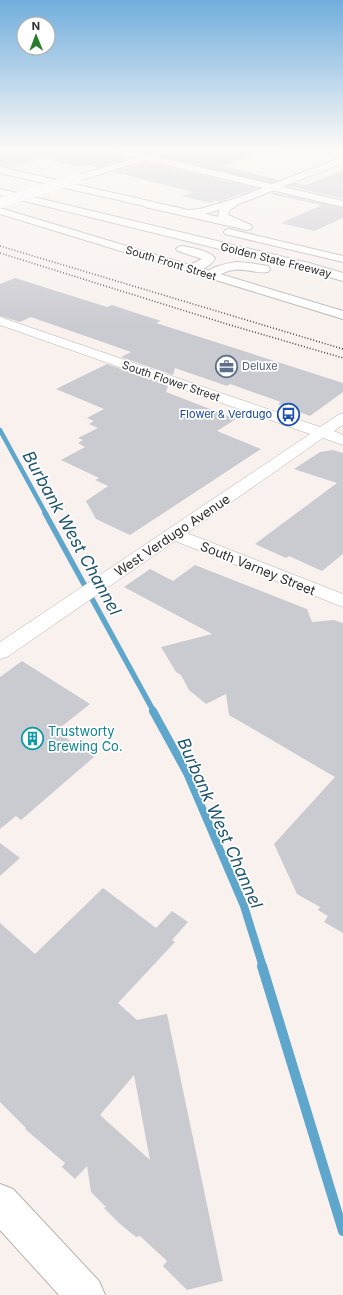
<svg xmlns="http://www.w3.org/2000/svg" width="343" height="1295" viewBox="0 0 343 1295" font-family="Inter,sans-serif">
	<style>
		.lines { fill: none; stroke-linecap: round; stroke-linejoin: round }
		.stream-far3 { stroke: #5fa6cc; stroke-width: 4.5 }
		.stream-far2 { stroke: #5fa6cc; stroke-width: 5.5 }
		.stream-far1 { stroke: #5fa6cc; stroke-width: 8 }
		.stream { stroke: #5fa6cc; stroke-width: 10 }
		.building { fill: #cacad1; fill-rule: evenodd }
		.street-casing { stroke: #b9b2af; stroke-width: 1 }
		.secondary-casing { stroke: #b9b2af; stroke-width: 2 }
		.primary-casing { stroke: #b9b2af; stroke-width: 2 }
		.highway-casing { stroke: #b9b2af; stroke-width: 2 }
		.street { fill: #fff; fill-rule: evenodd }
		.secondary { fill: #fff; fill-rule: evenodd }
		.primary { fill: #fff; fill-rule: evenodd }
		.highway { fill: #fff; fill-rule: evenodd }
		.rail { stroke: #464341; stroke-width: 1.5; stroke-dasharray: 1 2; stroke-linecap: butt }
		.secondary-bridge-casing { stroke: #b9b2af; stroke-width: 10; stroke-linecap: butt }
		.secondary-bridge { stroke: #fff; stroke-width: 10 }
		.labels { text-anchor: middle; stroke-width: 3.5; stroke-linejoin: round; paint-order: stroke }
		.far-street-label { font-size: 11px; fill: #302d2c; stroke: #fff }
		.far-service-label { font-size: 11px; fill: #4e5e75; stroke: #fff; text-anchor: start }
		.far-transit-label { font-size: 11px; fill: #164399; stroke: #fff; text-anchor: end }
		.street-label { font-size: 13px; fill: #302d2c; stroke: #fff }
		.culture-label { font-size: 13px; fill: #0d838f; stroke: #fff; text-anchor: start }
		.near-water-label { font-size: 17px; font-style: italic; fill: #1c546f; stroke: #fff }
	</style>
	<rect width="100%" height="100%" fill="#f8f1ee"/>
	<g class="lines">
		<!-- stream-far3 -->
		<path class="stream-far3" d="M0 430 46 514"/>
		<!-- stream-far2 -->
		<path class="stream-far2" d="M45 513 154 712"/>
		<!-- stream-far1 -->
		<path class="stream-far1" d="M153 711 187 773 244 906 263 967"/>
		<!-- stream -->
		<path class="stream" d="M262 966 343 1231"/>
	</g>
	<!-- building -->
	<path class="building" d="M13 146H94L99 150 131 158 98 168 89 165 77 167 43 158 9 168 0 166V150Z
		M119 146H171L148 153Z
		M193 146H273V149L222 166 280 180 272 183 162 157Z
		M146 162 258 188 224 200 220 202 215 200 210 203 182 196 193 192 114 172Z
		M343 170V199L288 186 296 183 306 185Z
		M273 192 343 208V218L314 231 281 223 322 205 270 194Z
		M15 278 107 307 112 305 136 313 161 321 156 323 343 383V392L310 416 278 404 281 402 230 384 227 386 175 368 173 375 121 357 131 352 31 317 20 322 0 316V284Z
		M107 364 168 386 166 392 236 419 217 431 261 449 130 535 96 519 86 501 108 486 95 480 99 478 61 460 85 447 78 443 83 440 78 438 98 428 89 424 94 421 87 418 104 409 56 389Z
		M333 450 343 453V554L322 571 289 556 286 558 255 544 337 483 294 469 320 452Z
		M195 565 307 609 312 622 334 620 343 623V933L324 922 328 916 318 910 320 907 297 894 274 844 335 777 229 715 226 694 206 704 189 690 181 675 176 672 161 647 212 634 124 587 150 569 173 581Z
		M22 661 90 704 56 731 94 757 21 820 16 816 0 829V677Z
		M0 843 20 858 0 876Z
		M103 888 156 928 172 911 188 922 172 940 175 942 118 1003 137 1020 167 1014 223 1281 187 1290 163 1266 167 1261 140 1236 136 1237 120 1224 104 1208 106 1207 91 1192 87 1166 75 1179 62 1167 65 1163 25 1129 26 1128 0 1102V923L35 954ZM134 1075 150 1160 100 1115Z"/>
	<g class="lines">
		<defs>
			<path id="street" d="M0 317 320 427 338 415 343 413V425L334 431 343 435V445L323 438 187 533 343 594V607L175 541 7 657 0 659V642L310 434 0 325Z"/>
			<path id="secondary" d="M177 146H192L81 180H75L73 178 75 176Z
				M343 157V163L239 204 201 215 188 216 0 173V167L188 210 200 209 231 200Z
				M0 208 343 311V319L0 214Z
				M0 1184 13 1189 99 1281 105 1295H59L0 1230Z"/>
			<path id="primary" d="M95 146H111L343 201V207L99 149Z"/>
			<path id="highway" d="M0 189 309 263 343 273V281L301 269 0 195Z
				M235 199 240 202 229 211 228 215 251 225 252 227 251 229 247 230 145 207 140 204 145 201 219 217 218 216 220 208Z
				M229 229 343 256V262L225 234 224 232 225 230Z
				M182 246C192 248 208 250 215 258 212 266 196 274 188 272L186 269 188 266 202 259 178 251 176 249 178 247Z
				M236 262 249 263 268 266 270 269 268 272C257 274 245 268 233 270 223 271 215 280 206 278L204 275C211 266 226 264 236 262Z"/>
		</defs>
		<!-- street casing -->
		<use href="#street" class="street-casing"/>
		<!-- secondary casing -->
		<use href="#secondary" class="secondary-casing"/>
		<!-- primary casing -->
		<use href="#primary" class="primary-casing"/>
		<!-- highway casing -->
		<use href="#highway" class="highway-casing"/>
		<!-- street -->
		<use href="#street" class="street"/>
		<!-- secondary -->
		<use href="#secondary" class="secondary"/>
		<!-- primary -->
		<use href="#primary" class="primary"/>
		<!-- highway -->
		<use href="#highway" class="highway"/>
		<!-- rail -->
		<path class="rail" d="M0 246 343 349
			M0 253 230 325 343 358"/>
		<defs>
			<path id="secondary-bridge" d="M0 203 78 178"/>
		</defs>
		<!-- secondary-bridge casing -->
		<use href="#secondary-bridge" class="secondary-bridge-casing"/>
		<!-- secondary-bridge -->
		<use href="#secondary-bridge" class="secondary-bridge"/>
	</g>
	<!-- sky -->
	<linearGradient id="sky" x2="0" y2="1"><stop stop-color="#71aedd"/><stop offset="0.45" stop-color="#fcf9f7"/><stop offset="1" stop-color="#fcf9f7" stop-opacity="0"/></linearGradient>
	<rect width="343" height="328" fill="url(#sky)"/>
	<!-- icons -->
	<defs>
		<symbol id="office-ring" viewBox="-11 -11 22 22"><circle r="9.5" fill="#fff" stroke="#5c6f8a" stroke-width="1.5"/><path d="M-6-3h4V-5.5h4V-3h4V5H-6ZM-1-4.5V-3h2v-1.5ZM-6 0V1H6V0Z" fill="#5c6f8a"/></symbol>
		<symbol id="bus-ring" viewBox="-11 -11 22 22"><circle r="9.5" fill="#fff" stroke="#1a4fb4" stroke-width="1.5"/><path d="M-5-6H5V4H4V6H2V4H-2V6H-4V4H-5ZM-3.5-4V0h7V-4ZM-3.5 1.2v1.5H-2V1.2ZM2 1.2v1.5H3.5V1.2Z" fill="#1a4fb4"/></symbol>
		<symbol id="building-ring" viewBox="-11 -11 22 22"><circle r="9.5" fill="#fff" stroke="#0f9aa8" stroke-width="1.5"/><path d="M-4-6H4V6H1V3H-1V6H-4ZM-2.5-4.3h1.7v1.8h-1.7ZM.8-4.3h1.7v1.8H.8ZM-2.5-1h1.7V.8h-1.7ZM.8-1h1.7V.8H.8Z" fill="#0f9aa8"/></symbol>
	</defs>
	<g fill-rule="evenodd">
		<use href="#office-ring" x="214" y="354" width="25" height="25"/>
		<use href="#bus-ring" x="276" y="402" width="25" height="25"/>
		<use href="#building-ring" x="20" y="726" width="25" height="25"/>
	</g>
	<g class="labels">
		<!-- far-street labels -->
		<g class="far-street-label">
			<text transform="translate(276 260) rotate(14)" y="4">Golden State Freeway</text>
			<text transform="translate(171 263) rotate(17)" y="4">South Front Street</text>
			<text transform="translate(171 381) rotate(19)" y="4">South Flower Street</text>
		</g>
		<!-- far-service labels -->
		<g class="far-service-label">
			<text x="242" y="370">Deluxe</text>
		</g>
		<!-- far-transit labels -->
		<g class="far-transit-label">
			<text x="272" y="418">Flower &amp; Verdugo</text>
		</g>
		<!-- street labels -->
		<g class="street-label">
			<text transform="translate(172 535) rotate(-34)" y="5">West Verdugo Avenue</text>
			<text transform="translate(258 568) rotate(22)" y="5">South Varney Street</text>
		</g>
		<!-- culture labels -->
		<g class="culture-label">
			<text x="48" y="736">Trustworty<tspan x="48" dy="15">Brewing Co.</tspan></text>
		</g>
		<!-- near-water labels -->
		<g class="near-water-label">
			<text transform="translate(72 533) rotate(61)" y="6">Burbank West Channel</text>
			<text transform="translate(220 823) rotate(66)" y="6">Burbank West Channel</text>
		</g>
	</g>
	<!-- north arrow -->
	<g transform="translate(36 36) rotate(359)"><circle r="19" fill="#ffffff" stroke="#acabab"/>
	<path d="M0-3L7 15L0 10L-7 15Z" fill="#267e2c"/>
	<text y="-6" font-size="11" font-weight="bold" text-anchor="middle" fill="#302d2c">N</text>
	</g>
</svg>
